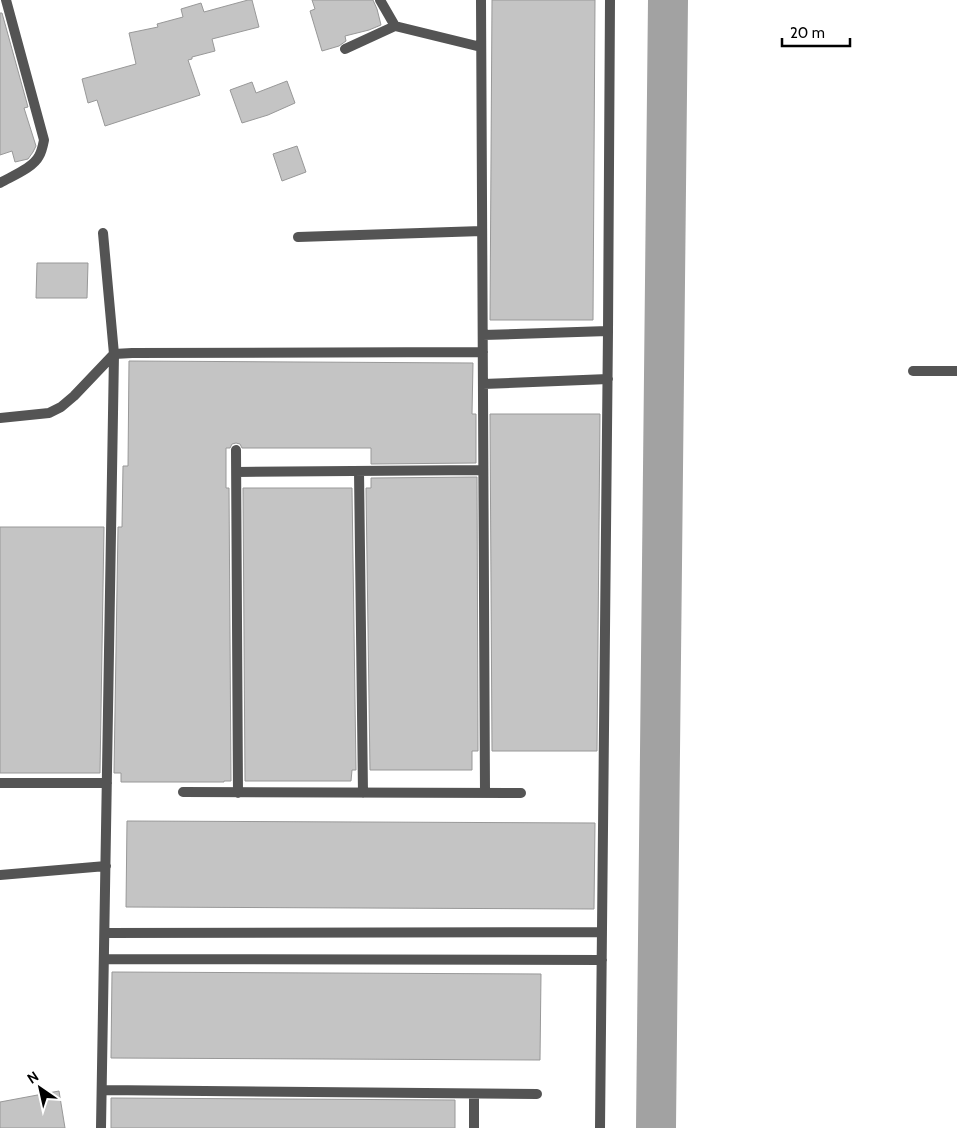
<svg xmlns="http://www.w3.org/2000/svg" width="957" height="1128" viewBox="0 0 957 1128" font-family="Cabin,sans-serif">
	<style>
		.lines { fill: none; stroke-linecap: round; stroke-linejoin: round }
		.river { stroke: #a2a2a2; stroke-width: 40 }
		.building { fill: #c4c4c4; stroke: #989898 }
		.service { stroke: #545454; stroke-width: 10 }
		.minor { stroke: #545454; stroke-width: 10 }
	</style>
	<rect width="100%" height="100%" fill="#fff"/>
	<g class="lines">
		<!-- river -->
		<path class="river" d="M656 1128 668 0"/>
	</g>
	<!-- building -->
	<path class="building" d="M248 0H252L259 27 212 39 215 51 192 57V59L188 60 200 95 105 126 97 100 88 103 82 79 136 64 129 33 158 27 157 24 183 17 181 9 201 3 204 12Z
		M312 0H373L377 9 381 25 369 30 345 36 346 41 339 46 322 51 310 11 315 9Z
		M492 0H595L593 320H490Z
		M0 13H2L28 107 24 108 36 146 33 152 28 159 15 162 12 151 0 155Z
		M287 81 295 103 268 115 242 123 230 90 252 82 256 93Z
		M297 146 306 172 282 181 273 154Z
		M37 263H88L87 298H36Z
		M129 361 473 363 472 414H476V463L371 464V448H242L240 444 236 443 232 444 230 448H226V488H229L231 781H224V782H121V773H114L118 527H122L123 466H128Z
		M490 414H600L597 751H492Z
		M477 477 478 751H472V770H370L366 488H371V478Z
		M243 488H352L356 770H352L351 781H245Z
		M0 527H104L100 773H0Z
		M127 821 595 823 594 909 126 907Z
		M112 972 541 974 540 1060 111 1058Z
		M59 1091 65 1128H0V1102Z
		M111 1098 455 1100V1128H111Z"/>
	<g class="lines">
		<!-- service -->
		<path class="service" d="M913 371H957"/>
		<!-- minor -->
		<path class="minor" d="M380 0 395 26 481 47
			M481 0 485 793
			M345 49 395 26
			M0 183C12 176 33 168 39 156 42 151 43 145 44 140L6 0
			M298 237 482 231
			M483 335 608 331
			M483 384 608 379
			M0 418 49 413 61 407 74 396 114 354 132 353 483 352
			M236 450 238 793
			M359 471 363 793
			M237 472 483 470
			M0 783H107
			M183 792 521 793
			M0 875 106 866
			M105 933 602 932
			M104 959 602 960
			M102 1090 537 1094
			M101 1128 114 354 103 233
			M474 1128V1094
			M600 1128 608 331 610 0"/>
	</g>
	<!-- north arrow -->
	<g transform="translate(40 1088) rotate(326)" stroke="#ffffff" stroke-width="4" paint-order="stroke">
	<path d="M0-4L9 19L0 12L-9 19Z" fill="#000000"/>
	<text y="-8" font-size="14" font-weight="bold" text-anchor="middle" fill="#000000">N</text>
	</g>
	<!-- scale -->
	<path d="M782 38v8h68v-8" fill="none" stroke="#000000" stroke-width="2.5"/>
	<text x="790" y="38" font-size="15" fill="#000000" stroke="#ffffff" stroke-width="4" paint-order="stroke">20 m</text>
</svg>
